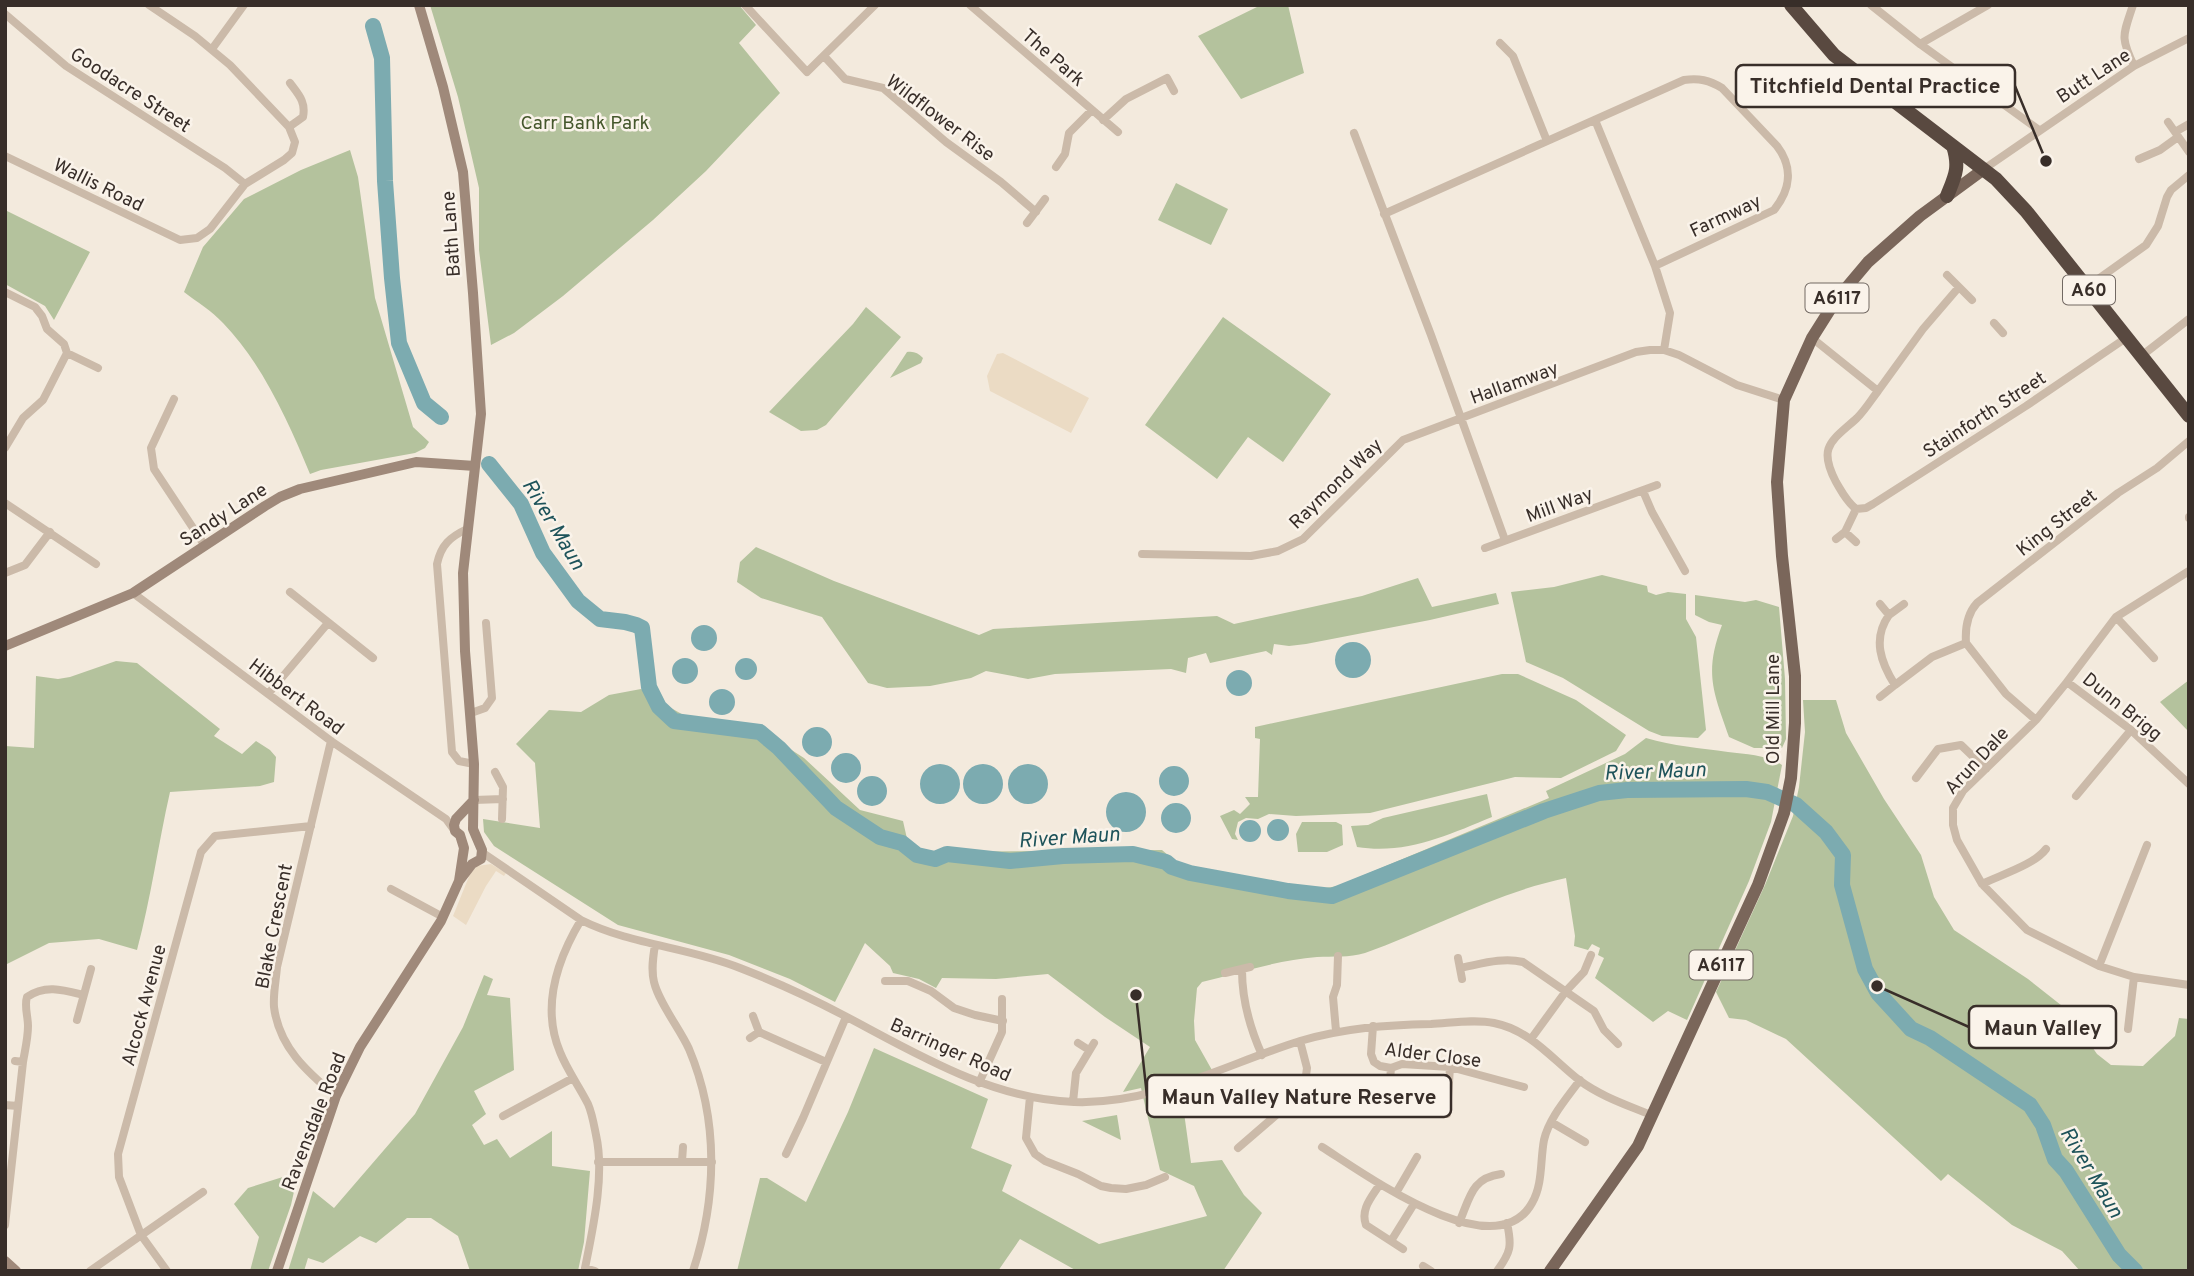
<svg xmlns="http://www.w3.org/2000/svg" width="2194" height="1276" viewBox="0 0 2194 1276" font-family="Overpass,sans-serif">
	<style>
		.green { fill: #b4c29d }
		.plaza { fill: #ebdbc4 }
		.water { fill: #7cabb0 }
		.lines { fill: none; stroke-linecap: round; stroke-linejoin: round }
		.river { stroke: #7cabb0; stroke-width: 16 }
		.street { stroke: #cbbaa9; stroke-width: 8 }
		.secondary { stroke: #9f897a; stroke-width: 10 }
		.primary { stroke: #7a665a; stroke-width: 12 }
		.highway { stroke: #594940; stroke-width: 14 }
		.labels { text-anchor: middle; stroke-width: 5; stroke-linejoin: round; paint-order: stroke }
		.shield { fill: #faf3ea; stroke: #726963; stroke-width: 2 }
		.shield-label { font-size: 18px; font-weight: bold; fill: #382e29 }
		.street-label { font-size: 19px; fill: #382e29; stroke: #faf3ea }
		.park-label { font-size: 19px; fill: #45572c; stroke: #faf3ea }
		.water-label { font-size: 21px; font-style: italic; fill: #1e535a; stroke: #faf3ea }
		.leader { fill: none; stroke: #382e29; stroke-width: 2.5 }
		.callout-dot { fill: #382e29; stroke: #faf3ea; stroke-width: 2.5 }
		.callout { fill: #faf3ea; stroke: #382e29; stroke-width: 2.5 }
		.callout-label { font-size: 21px; text-anchor: middle; font-weight: bold; fill: #382e29 }
	</style>
	<rect width="100%" height="100%" fill="#f3eadd"/>
	<!-- green -->
	<path class="green" d="M430 5H739L756 25 739 43 780 93 706 171 653 220 563 296 514 333 491 345 479 250V188L458 97Z
		M1261 5H1288L1304 73 1241 99 1198 36Z
		M350 150 358 177 375 298 413 427 429 442 425 448 415 453 321 470 310 474C289 423 262 363 223 323 212 311 197 302 184 292L203 247 244 199 301 170Z
		M1176 183 1228 209 1211 245 1158 220Z
		M5 210 90 252 54 320 45 306 5 284Z
		M866 307 901 337 826 425 817 430 801 431 769 412 853 324Z
		M1223 317 1331 394 1283 462 1248 437 1217 479 1145 425Z
		M907 352C914 351 918 353 923 358L921 363 890 378Z
		M756 547 834 581 979 635 993 629 1217 616 1234 624 1362 596 1418 578 1432 607 1496 593 1499 604 1430 620 1306 644 1289 646 1274 644 1272 655 1266 651 1210 663 1206 653 1188 658 1186 673 1171 669 1055 674 1028 679 986 671 971 678 930 686 887 688 868 683 822 617 761 598 737 582 740 562Z
		M1602 575 1647 586 1648 592 1656 595 1668 592 1686 594V619L1696 637 1706 730 1698 738 1662 736 1649 731 1563 678 1526 662 1511 592 1554 587Z
		M1695 595 1745 602 1756 600 1779 607 1785 679 1786 739 1782 748H1754L1729 737C1713 691 1704 673 1722 625L1709 622 1695 615Z
		M116 661 137 663 220 729 214 736 242 754 256 741 270 750 276 757 274 782 260 786 170 792C158 845 151 898 137 950L99 939 49 943 5 965V746L34 748 36 676 58 679 70 677Z
		M1502 674H1518L1576 700 1626 735 1616 751 1561 778 1515 777 1370 813 1296 816 1269 814 1258 819 1246 818 1238 822 1235 834 1238 840 1232 839 1220 816 1234 810 1240 814 1250 804 1245 797H1258L1260 739 1255 738V727Z
		M2189 680V732L2160 702Z
		M641 689 655 699 687 717 751 724 804 758 860 810 903 821 910 852 1162 850 1182 867 1319 889 1338 886 1549 798 1546 791 1625 754 1646 738C1673 746 1700 748 1728 752 1746 754 1767 755 1782 765L1771 822 1749 881 1687 1020 1668 1011 1653 1022 1595 978 1604 958 1598 955 1600 948 1592 944 1588 950 1574 946 1575 936 1566 878C1495 893 1432 929 1365 953 1349 958 1333 956 1317 957 1278 960 1239 973 1202 982L1197 988 1194 1021 1195 1040 1217 1079 1181 1091 1191 1163 1222 1160 1244 1195 1262 1213 1223 1271H1077L1020 1239 998 1271H737L760 1178H767L806 1202 848 1112 874 1048 988 1099 971 1148 1012 1165 1002 1191 1099 1244 1207 1216 1194 1186 1160 1170 1141 1088 1123 1092 1150 1047 1105 1017 1048 974 996 979 942 978 936 988 919 979 893 973 890 966 865 943 835 1002 790 979 729 955 618 925 494 846 484 832 483 819 540 828 535 763 516 744 549 710 581 712 609 695Z
		M1803 700H1836L1846 733 1884 799 1921 855 1934 897 1954 930 2028 979 2066 1009 2097 1054 2111 1065 2143 1066 2175 1036 2179 1018 2189 1019V1271H2080L2062 1251 2012 1225 1948 1174 1941 1181 1786 1039 1746 1020 1729 1018 1716 992 1765 885 1793 816 1799 787 1805 732Z
		M1487 794 1492 817C1448 835 1406 855 1357 847L1351 826 1368 825 1383 818Z
		M1302 822H1336L1342 825 1343 845 1327 852H1298L1296 834Z
		M484 975 493 979 487 995 510 998 514 1070 474 1091 486 1114 472 1125 484 1145 497 1139 510 1158 552 1131V1166L590 1171 584 1242 578 1271H470L458 1236 431 1218H407L376 1243 360 1236 323 1263 308 1258 304 1271H288L313 1191 334 1208 415 1114 463 1027Z
		M1117 1115 1121 1140 1082 1121Z
		M286 1176 297 1178 291 1205 268 1271H250L259 1237 234 1204 248 1188Z"/>
	<!-- plaza -->
	<path class="plaza" d="M1003 353 1089 398 1071 433 990 391 987 376 997 354Z
		M491 864 506 873 504 876 496 871 486 886 466 925 453 916 470 874 477 866Z"/>
	<!-- water -->
	<path class="water" d="M691 638a13 13 0 1 1 26 0a13 13 0 1 1-26 0Z
		M1335 660a18 18 0 1 1 36 0a18 18 0 1 1-36 0Z
		M672 671a13 13 0 1 1 26 0a13 13 0 1 1-26 0Z
		M735 669a11 11 0 1 1 22 0a11 11 0 1 1-22 0Z
		M1226 683a13 13 0 1 1 26 0a13 13 0 1 1-26 0Z
		M709 702a13 13 0 1 1 26 0a13 13 0 1 1-26 0Z
		M802 742a15 15 0 1 1 30 0a15 15 0 1 1-30 0Z
		M831 768a15 15 0 1 1 30 0a15 15 0 1 1-30 0Z
		M1008 784a20 20 0 1 1 40 0a20 20 0 1 1-40 0Z
		M963 784a20 20 0 1 1 40 0a20 20 0 1 1-40 0Z
		M920 784a20 20 0 1 1 40 0a20 20 0 1 1-40 0Z
		M1159 781a15 15 0 1 1 30 0a15 15 0 1 1-30 0Z
		M857 791a15 15 0 1 1 30 0a15 15 0 1 1-30 0Z
		M1106 812a20 20 0 1 1 40 0a20 20 0 1 1-40 0Z
		M1161 818a15 15 0 1 1 30 0a15 15 0 1 1-30 0Z
		M1267 830a11 11 0 1 1 22 0a11 11 0 1 1-22 0Z
		M1239 831a11 11 0 1 1 22 0a11 11 0 1 1-22 0Z"/>
	<g class="lines">
		<!-- river -->
		<path class="river" d="M373 26 382 58 385 181 392 278 399 343 424 403 441 417
			M489 464 521 504 543 553 578 601 600 619 625 622 636 625 642 628 649 687 659 707 674 721 760 732 779 748 836 808 880 837 902 843 917 855 935 859 947 854 1010 861 1063 856 1133 854 1166 862 1172 867 1190 873 1288 891 1332 896 1544 811 1599 793 1627 790 1746 789 1767 792 1796 805 1826 832 1843 855 1842 885 1865 969 1878 993 1911 1029 1930 1038 2030 1105 2043 1125 2055 1159 2066 1171 2119 1255 2135 1271"/>
		<!-- street -->
		<path class="street" d="M745 5 807 72 875 5
			M970 5 1118 132
			M1871 5 1920 44 2039 130
			M2133 5C2123 36 2120 36 2134 66
			M5 14 66 66 225 168 245 184
			M1500 43 1513 56 1547 141
			M1920 44 1988 5
			M212 49 244 5
			M824 56 845 79 883 88 946 142 1001 182 1036 212
			M1103 120 1126 99 1167 78 1174 91
			M1595 120 1655 266
			M2168 122 2189 152
			M289 127 303 117C306 102 299 95 290 83
			M2175 132 2189 124
			M1354 133 1431 335 1505 540
			M5 156 180 240 197 238 210 229 245 184 284 160 292 153 295 142 289 127 230 65 195 36 149 5
			M2139 159 2160 150 2178 137
			M1056 167 1065 154 1069 133 1092 110
			M1984 169 2134 66 2189 38
			M1384 214 1684 80C1699 78 1709 80 1722 88L1777 146C1793 167 1791 189 1774 210L1655 266 1670 313 1664 350
			M1027 223 1045 199
			M1947 275 1972 300
			M2087 287 2146 245 2158 226 2167 197 2171 190 2189 175
			M5 292 35 307 42 316 47 329 64 344 67 353 43 400 23 418 5 448
			M1994 323 2003 333
			M1812 338 1878 391C1871 400 1865 410 1857 418 1832 441 1817 446 1836 482 1842 492 1846 501 1856 509
			M67 353 98 368
			M2140 357 2189 319
			M1878 391 1923 329 1959 287
			M174 399 151 448 154 469 205 546
			M1643 491 1652 512 1685 571
			M5 503 96 564
			M1856 509 1866 508 1873 504 2026 406 2126 338
			M2189 517V518
			M467 529C450 537 441 545 437 564L452 752 459 761 474 764
			M1845 532 1856 542
			M1836 539 1845 532 1856 509
			M1485 548 1657 485
			M1142 554 1251 556 1278 551 1303 539 1403 440 1636 352 1650 350H1664L1679 355 1737 385 1784 400
			M2189 571 2116 617 2067 682 2036 720 1963 791 1953 808V825L1957 840 1982 884 2027 930 2099 966 2134 977 2189 985
			M5 573 25 565 50 532
			M290 592 373 658
			M133 593 331 741 446 819 454 830
			M1880 604 1889 615C1872 639 1881 663 1895 685L1932 657 1966 643
			M1889 615 1904 604
			M2116 617 2154 658
			M1966 643C1965 628 1967 614 1977 603L2118 493 2157 468 2189 441
			M1966 643 2006 694 2036 720
			M2067 682 2131 730 2189 784
			M268 694 328 623
			M1880 697 1895 685
			M471 713 485 708 492 698 486 623
			M331 741 277 967C276 980 273 994 274 1007 279 1047 307 1072 336 1096
			M495 772 503 787 502 819
			M1916 778 1938 749 1961 745 1986 769
			M2076 796 2131 730
			M474 800 503 799
			M483 853 581 920C631 945 688 947 740 968 776 982 811 998 845 1016 917 1054 990 1099 1074 1102 1154 1105 1226 1064 1300 1041 1344 1028 1386 1025 1431 1024 1451 1023 1474 1019 1494 1023 1530 1030 1552 1059 1579 1080 1600 1096 1627 1105 1651 1115
			M1982 884C2000 875 2034 865 2046 849
			M391 889 443 917
			M581 920C557 960 541 1007 560 1052 567 1070 579 1086 588 1104 592 1113 594 1125 596 1135 605 1175 593 1228 585 1268L595 1271
			M655 945C653 957 651 970 654 982 659 1003 680 1029 689 1049 719 1120 717 1198 693 1271
			M1458 958 1462 979
			M2099 966 2147 845
			M1460 968C1481 964 1502 957 1523 962L1594 1011 1604 1030 1618 1044
			M1242 970C1242 1000 1249 1026 1262 1055
			M1225 973 1250 967
			M885 981H908L931 991 954 1008 975 1015 1003 1021
			M77 1020 91 969
			M1373 1026 1371 1054 1374 1062 1380 1066 1391 1068 1402 1064 1450 1067 1524 1087
			M2128 1029 2134 977
			M1336 1031 1333 997 1337 985 1338 956
			M759 1032 826 1062
			M750 1038 759 1032 753 1016
			M1531 1039 1566 991 1584 972 1591 955
			M1078 1043 1089 1050
			M23 1062C25 1050 28 1038 28 1026 28 1016 24 1006 27 997 45 984 64 990 83 995
			M979 1083 1002 1032V999
			M1030 1097 1026 1138 1035 1154 1045 1161 1078 1174 1101 1186 1111 1188 1126 1189 1146 1185 1165 1177
			M1073 1102 1076 1073 1094 1043
			M1386 1104 1389 1093 1391 1068
			M5 1105 18 1106
			M1447 1114 1450 1067
			M503 1116 573 1078
			M1551 1122 1585 1142
			M1322 1147C1362 1172 1495 1270 1532 1203 1543 1184 1540 1161 1544 1140 1549 1118 1567 1098 1580 1080
			M1238 1148 1297 1097 1305 1083 1307 1068 1300 1041
			M786 1154 803 1118 846 1017
			M682 1161 683 1147
			M598 1162H712
			M1380 1184C1372 1197 1360 1209 1366 1225L1403 1249
			M1396 1193 1417 1157
			M1459 1223C1470 1198 1471 1178 1501 1174
			M5 1225 23 1062 15 1061
			M1391 1241 1414 1204
			M1423 1266 1431 1271
			M90 1271 203 1192
			M167 1271 141 1235 119 1177 118 1154 201 852 215 836 311 826
			M1497 1271C1511 1252 1512 1246 1507 1223"/>
		<!-- secondary -->
		<path class="secondary" d="M419 5 443 87 463 172 473 293 481 414 463 573 465 651 474 764 473 829 482 850 481 859 472 864 459 881
			M5 646 133 593 265 506 280 497 300 489 416 462 475 466
			M5 1261 16 1271
			M277 1271 336 1096 360 1047 441 921 459 881 464 848 460 835 455 831 454 825 456 819 474 800"/>
		<!-- primary -->
		<path class="primary" d="M1550 1271 1638 1146 1758 885 1784 813 1791 778 1795 723V676L1782 556 1777 482 1784 400 1812 338 1836 300 1868 262 1920 216 1984 169"/>
		<!-- highway -->
		<path class="highway" d="M1791 5 1834 55 1996 179 2026 211 2189 416
			M1947 196C1955 176 1960 168 1953 146"/>
	</g>
	<g class="labels">
		<!-- shield labels -->
		<g class="shield">
			<rect x="2063" y="275.5" width="52" height="29" rx="5"/>
			<rect x="1805.5" y="283.5" width="63" height="29" rx="5"/>
			<rect x="1689.5" y="950.5" width="63" height="29" rx="5"/>
		</g>
		<g class="shield-label">
			<text x="2089" y="296">A60</text>
			<text x="1837" y="304">A6117</text>
			<text x="1721" y="971">A6117</text>
		</g>
		<!-- street labels -->
		<g class="street-label">
			<text transform="translate(1054 57) rotate(41)" y="7">The Park</text>
			<text transform="translate(2093 75) rotate(-33)" y="7">Butt Lane</text>
			<text transform="translate(131 89) rotate(33)" y="7">Goodacre Street</text>
			<text transform="translate(941 117) rotate(37)" y="7">Wildflower Rise</text>
			<text transform="translate(99 184) rotate(26)" y="7">Wallis Road</text>
			<text transform="translate(1725 215) rotate(-25)" y="7">Farmway</text>
			<text transform="translate(450 234) rotate(-94)" y="7">Bath Lane</text>
			<text transform="translate(1514 382) rotate(-20)" y="7">Hallamway</text>
			<text transform="translate(1984 414) rotate(-33)" y="7">Stainforth Street</text>
			<text transform="translate(1335 483) rotate(-44)" y="7">Raymond Way</text>
			<text transform="translate(1559 504) rotate(-20)" y="7">Mill Way</text>
			<text transform="translate(223 514) rotate(-33)" y="7">Sandy Lane</text>
			<text transform="translate(2056 522) rotate(-38)" y="7">King Street</text>
			<text transform="translate(297 696) rotate(37)" y="7">Hibbert Road</text>
			<text transform="translate(2123 706) rotate(39)" y="7">Dunn Brigg</text>
			<text transform="translate(1772 709) rotate(-90)" y="7">Old Mill Lane</text>
			<text transform="translate(1976 760) rotate(-47)" y="7">Arun Dale</text>
			<text transform="translate(273 926) rotate(-79)" y="7">Blake Crescent</text>
			<text transform="translate(143 1005) rotate(-75)" y="7">Alcock Avenue</text>
			<text transform="translate(951 1049) rotate(24)" y="7">Barringer Road</text>
			<text transform="translate(1433 1054) rotate(7)" y="7">Alder Close</text>
			<text transform="translate(313 1121) rotate(-69)" y="7">Ravensdale Road</text>
		</g>
		<!-- park labels -->
		<g class="park-label">
			<text x="585" y="129">Carr Bank Park</text>
		</g>
		<!-- water labels -->
		<g class="water-label">
			<text transform="translate(554 524) rotate(59)" y="7">River Maun</text>
			<text transform="translate(1655 771) rotate(-2)" y="7">River Maun</text>
			<text transform="translate(1069 837) rotate(-4)" y="7">River Maun</text>
			<text transform="translate(2092 1172) rotate(59)" y="7">River Maun</text>
		</g>
	</g>
	<!-- callouts -->
	<path class="leader" d="M2046 161L2015 86M1877 986L1969 1027M1136 995L1147 1096"/>
	<g class="callout-dot">
		<circle cx="2046" cy="161" r="7"/>
		<circle cx="1877" cy="986" r="7"/>
		<circle cx="1136" cy="995" r="7"/>
	</g>
	<g class="callout">
		<rect x="1736" y="65" width="279" height="42" rx="7"/>
		<rect x="1969" y="1006" width="147" height="42" rx="7"/>
		<rect x="1147" y="1075" width="304" height="42" rx="7"/>
	</g>
	<g class="callout-label">
		<text x="1875" y="93">Titchfield Dental Practice</text>
		<text x="2043" y="1035">Maun Valley</text>
		<text x="1299" y="1104">Maun Valley Nature Reserve</text>
	</g>
	<!-- border -->
	<rect width="2194" height="1276" fill="none" stroke="#382e29" stroke-width="14"/>
</svg>
